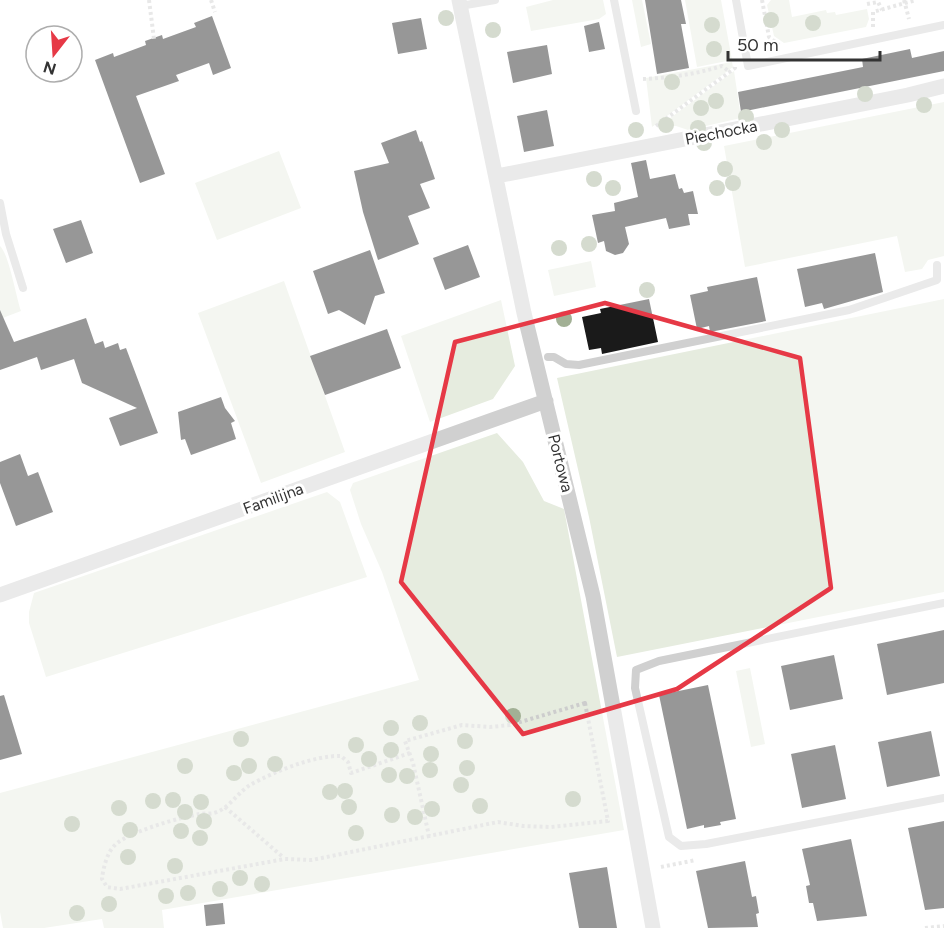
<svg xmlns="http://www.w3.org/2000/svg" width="944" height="928" viewBox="0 0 944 928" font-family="Figtree,sans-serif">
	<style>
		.green { fill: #e6ecdf }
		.building { fill: #1a1a1a }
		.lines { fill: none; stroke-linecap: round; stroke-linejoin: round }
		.path { stroke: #cdcdcd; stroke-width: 4; stroke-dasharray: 3 3; stroke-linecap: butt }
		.lane { stroke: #d0d0d0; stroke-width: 8 }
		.street { stroke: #d0d0d0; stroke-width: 15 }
		.tree { fill: #a2b095 }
		.marked { fill: none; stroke: #e63946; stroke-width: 4.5; stroke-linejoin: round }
		.labels { text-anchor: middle; stroke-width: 6; stroke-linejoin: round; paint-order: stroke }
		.street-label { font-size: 16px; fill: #333; stroke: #fff }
	</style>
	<rect width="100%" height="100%" fill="#fff"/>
	<!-- green -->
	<path class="green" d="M553 0H603L606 14 599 19 531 31 526 7Z
		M632 0H642L651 44 641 47Z
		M685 0H721L732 60 697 67Z
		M771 0H789L792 17 826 10 827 13 835 12 836 15 867 9 869 19 866 27 784 43 774 36 767 5Z
		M732 62 733 67 652 127 646 78Z
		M734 71 741 118 688 130 676 126 658 127Z
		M944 102V256L928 260 922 269 905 272 897 236 745 267 724 146Z
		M279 151 301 208 217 240 195 183Z
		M0 246C9 254 16 297 21 311L0 319Z
		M591 261 596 287 554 296 548 270Z
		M284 281 345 452 261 483 198 313Z
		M944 299V592L617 657 589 517 557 378Z
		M501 300 515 366 493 399 430 422 401 336Z
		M497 433 523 462 544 501 564 509 624 830 162 910 164 928H104L102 919 44 928H3L0 912V793L419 680 382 572 361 524 350 490 353 483Z
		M327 492 340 502 367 577 46 677 29 623V612L34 593Z
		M750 668 765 744 751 747 736 671Z"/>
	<!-- building -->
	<path class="building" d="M645 0H681L686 24H681L689 68 657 74Z
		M212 16 231 68 213 75 209 63 176 75 179 81 136 96 165 174 140 183 95 60 113 53 114 57 146 45 145 41 162 35 163 39 196 27 194 23Z
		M421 18 427 49 398 54 392 23Z
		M599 22 605 49 589 52 584 26Z
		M547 45 552 74 513 83 507 52Z
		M910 49 912 58 944 51V71L741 112 738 92 863 67 862 59Z
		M547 110 554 146 524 152 517 116Z
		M416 130 420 142 422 141 435 179 420 184 430 208 408 216 419 244 378 260 363 212 354 171 389 163 381 143Z
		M646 160 650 179 675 174 679 189 682 188 684 193 693 191 698 214H688L690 225 669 229 666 218 625 227 629 244 623 253 615 255 606 251 604 241 598 243 592 215 615 211 614 203 638 197 631 163Z
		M81 220 93 253 66 263 53 229Z
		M468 245 480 277 445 290 433 258Z
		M370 250 385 293 375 296 365 325 339 310 328 314 313 271Z
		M875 253 883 292 824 309 822 303 805 307 797 269Z
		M757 277 766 321 710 332 709 326 697 329 690 295 708 291 707 287Z
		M649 299 658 342 602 354 601 348 589 350 582 317 601 313 600 309Z
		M0 310 14 342 86 318 95 344 103 341 105 348 118 343 120 350 126 348 158 433 120 446 109 418 137 408 82 383 74 359 41 370 37 357 0 370Z
		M387 329 401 368 325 395 310 356Z
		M221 397 225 408 235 421 231 423 236 439 191 455 185 439 181 440 178 412Z
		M20 454 28 476 38 472 53 512 16 526 0 483V462Z
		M944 630V683L887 695 877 644Z
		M834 655 843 699 790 710 781 666Z
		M708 685 736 819 720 822 721 825 704 828V825L687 829 659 695Z
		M4 695 22 754 0 760V696Z
		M931 731 940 776 887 787 878 742Z
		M835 745 846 799 802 808 791 754Z
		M944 821V908L925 910 908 828Z
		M851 839 867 916 817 921 813 903H809L806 886 810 885 802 849Z
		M745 861 752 897 756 896 759 913 756 914 758 927 708 928 696 871Z
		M607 867 617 928H579L569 873Z
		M223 903 225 924 206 926 204 905Z"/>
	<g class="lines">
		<!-- path -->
		<path class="path" d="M149 0 154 39
			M211 0 215 12
			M762 0 769 37 779 45
			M904 0 909 19
			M867 4 878 2 882 10
			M873 27V12L916 0
			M643 79C670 78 696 74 722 66L730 72
			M656 126 735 68V66
			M585 703 608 821 551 827 523 826 498 822 429 836 413 763 405 741 462 725 490 727 510 725Z
			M410 753 351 773 348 762 341 756C315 755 273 772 250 785 237 793 229 809 214 813 210 814 205 813 200 814 181 817 128 832 115 845 107 852 103 869 102 879L107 887 120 889 285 859 312 860 429 836
			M225 807 284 858
			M661 867 696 860
			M925 928 944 926"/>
		<!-- lane -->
		<path class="lane" d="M614 0 636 111
			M736 0 748 66 944 25
			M460 6 495 0
			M0 203 6 234 23 288
			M548 357H554L566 364 579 365 849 310 937 280V265
			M944 603 659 661 636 670 635 688 669 837 681 846 706 844 944 798"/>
		<!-- street -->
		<path class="street" d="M459 0 524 313 593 596 653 928
			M497 176 908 95 944 86
			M0 595 546 401"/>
	</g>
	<!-- trees -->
	<g class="tree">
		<circle cx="446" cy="18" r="8"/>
		<circle cx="771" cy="20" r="8"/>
		<circle cx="813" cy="23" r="8"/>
		<circle cx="712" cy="25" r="8"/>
		<circle cx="493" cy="30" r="8"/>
		<circle cx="714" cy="49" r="8"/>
		<circle cx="672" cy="82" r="8"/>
		<circle cx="865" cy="94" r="8"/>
		<circle cx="716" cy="101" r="8"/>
		<circle cx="924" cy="105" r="8"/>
		<circle cx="701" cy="108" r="8"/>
		<circle cx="746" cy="117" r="8"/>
		<circle cx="666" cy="125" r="8"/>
		<circle cx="698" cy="128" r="8"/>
		<circle cx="636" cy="130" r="8"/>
		<circle cx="782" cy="130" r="8"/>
		<circle cx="764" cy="142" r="8"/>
		<circle cx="704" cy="143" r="8"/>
		<circle cx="725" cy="169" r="8"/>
		<circle cx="594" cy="179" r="8"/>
		<circle cx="733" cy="183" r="8"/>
		<circle cx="613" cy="188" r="8"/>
		<circle cx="717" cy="188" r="8"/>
		<circle cx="589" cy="244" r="8"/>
		<circle cx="559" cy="248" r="8"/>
		<circle cx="647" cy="290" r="8"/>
		<circle cx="564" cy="319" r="8"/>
		<circle cx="513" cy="716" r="8"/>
		<circle cx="420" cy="723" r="8"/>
		<circle cx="391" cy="728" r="8"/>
		<circle cx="241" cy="739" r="8"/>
		<circle cx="465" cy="741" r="8"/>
		<circle cx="356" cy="745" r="8"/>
		<circle cx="391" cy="750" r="8"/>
		<circle cx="431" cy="754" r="8"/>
		<circle cx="369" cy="759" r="8"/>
		<circle cx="275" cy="764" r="8"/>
		<circle cx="185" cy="766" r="8"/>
		<circle cx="249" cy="766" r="8"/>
		<circle cx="467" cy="768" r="8"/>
		<circle cx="430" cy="770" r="8"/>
		<circle cx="234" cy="773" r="8"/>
		<circle cx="389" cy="775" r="8"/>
		<circle cx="407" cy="776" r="8"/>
		<circle cx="461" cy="785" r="8"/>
		<circle cx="345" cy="791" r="8"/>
		<circle cx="330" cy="792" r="8"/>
		<circle cx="573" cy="799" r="8"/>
		<circle cx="173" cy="800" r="8"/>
		<circle cx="153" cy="801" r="8"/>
		<circle cx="201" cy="802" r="8"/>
		<circle cx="480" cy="806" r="8"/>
		<circle cx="349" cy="807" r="8"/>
		<circle cx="119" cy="808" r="8"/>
		<circle cx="432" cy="809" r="8"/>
		<circle cx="185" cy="812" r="8"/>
		<circle cx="392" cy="815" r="8"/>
		<circle cx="415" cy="817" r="8"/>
		<circle cx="204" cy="821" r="8"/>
		<circle cx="72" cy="824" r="8"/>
		<circle cx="130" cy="830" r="8"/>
		<circle cx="181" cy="831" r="8"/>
		<circle cx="356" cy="833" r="8"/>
		<circle cx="200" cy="838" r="8"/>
		<circle cx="128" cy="857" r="8"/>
		<circle cx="175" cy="866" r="8"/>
		<circle cx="240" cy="878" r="8"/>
		<circle cx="262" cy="884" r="8"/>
		<circle cx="220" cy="889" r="8"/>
		<circle cx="188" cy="893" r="8"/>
		<circle cx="166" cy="896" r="8"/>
		<circle cx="109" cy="904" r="8"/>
		<circle cx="77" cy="913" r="8"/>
	</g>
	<!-- marked area -->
	<path d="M0 0H944V928H0ZM605 303 800 358 831 588 677 689 523 734 401 582 455 342Z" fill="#fff" fill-opacity=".55" fill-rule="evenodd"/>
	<path class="marked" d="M605 303 800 358 831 588 677 689 523 734 401 582 455 342Z"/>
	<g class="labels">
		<!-- street labels -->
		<g class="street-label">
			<text transform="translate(721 132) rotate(-11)" y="6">Piechocka</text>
			<text transform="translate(561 463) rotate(76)" y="6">Portowa</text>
			<text transform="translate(273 498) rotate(-20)" y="6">Familijna</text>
		</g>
	</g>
	<!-- north arrow -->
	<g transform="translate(54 54) rotate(197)"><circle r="28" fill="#ffffff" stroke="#adadad" stroke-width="1.5"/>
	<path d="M0-4.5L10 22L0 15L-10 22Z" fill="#e63946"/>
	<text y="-9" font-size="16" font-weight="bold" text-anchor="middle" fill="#333333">N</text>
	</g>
	<!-- scale -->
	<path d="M728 51v9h152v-9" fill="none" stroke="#333333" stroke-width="3"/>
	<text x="737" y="51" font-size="18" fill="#333333" stroke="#ffffff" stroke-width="4.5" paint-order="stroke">50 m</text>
</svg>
